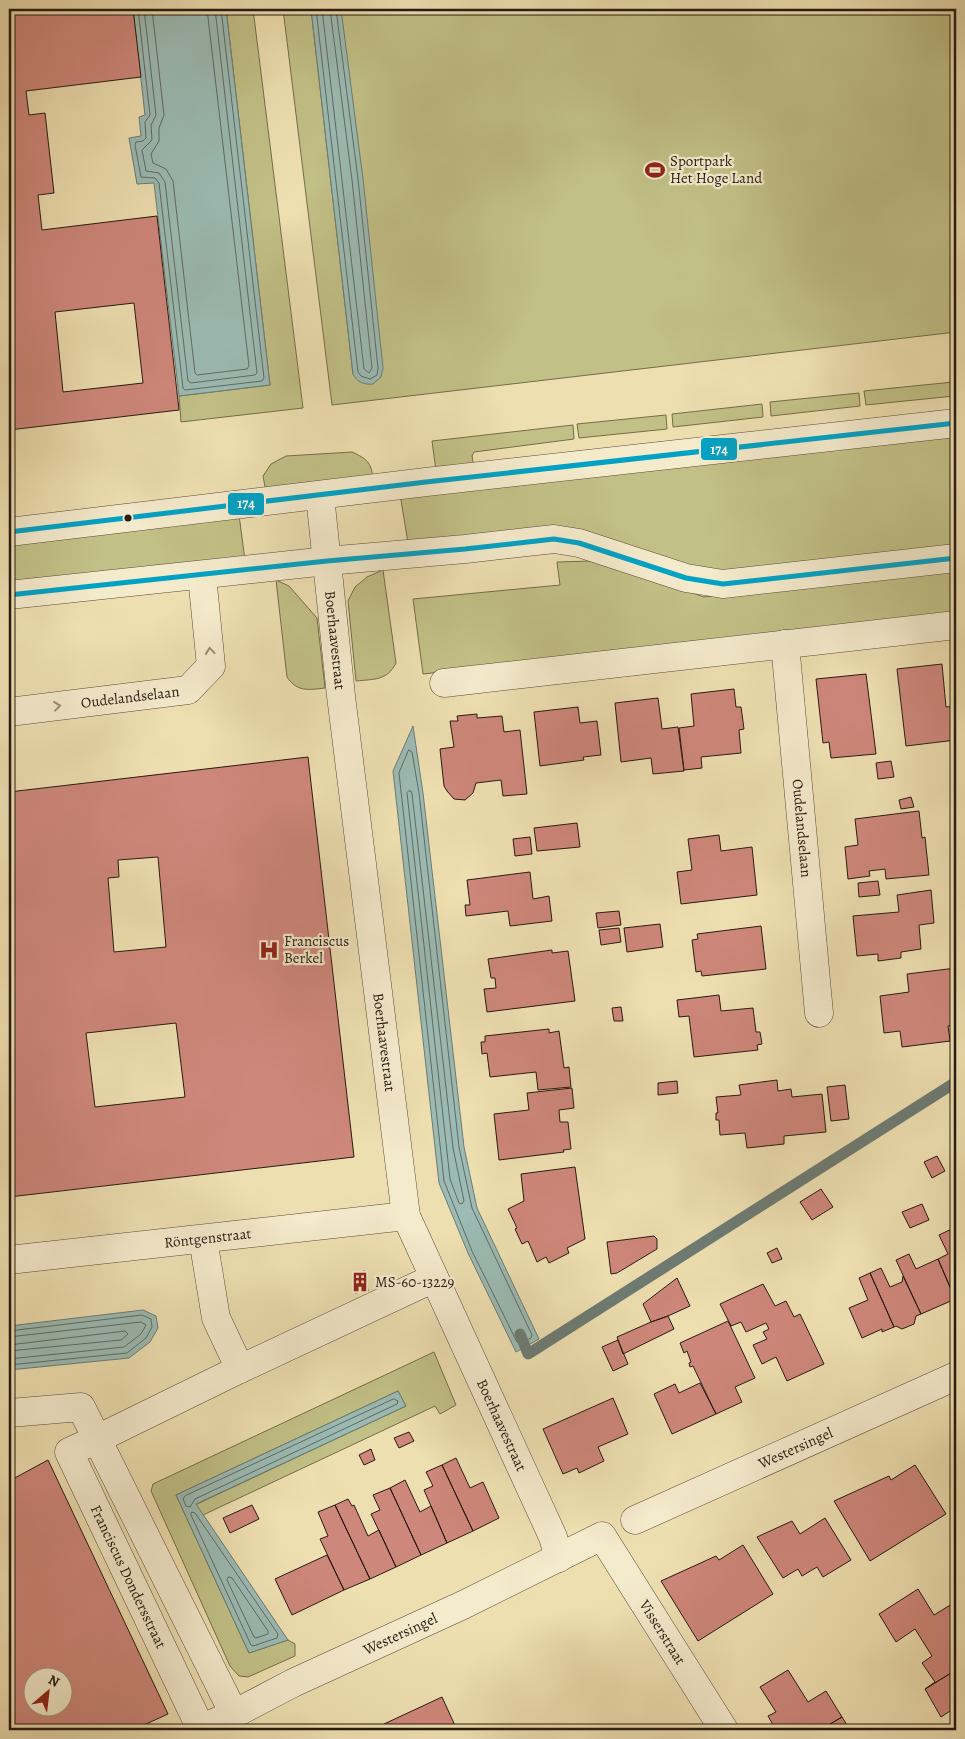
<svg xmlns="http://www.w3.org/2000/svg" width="965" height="1739" viewBox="0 0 965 1739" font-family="Alegreya,serif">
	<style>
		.green { fill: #c1c086; stroke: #746d4c }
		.water { fill: #9bbbb4; stroke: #6d7b73 }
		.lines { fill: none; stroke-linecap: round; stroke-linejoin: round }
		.shore { stroke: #616a63; stroke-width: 1 }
		.stream { stroke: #6d7b73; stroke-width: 11 }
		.building { fill: #ce877b; stroke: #271a12; fill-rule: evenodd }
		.minor-casing { stroke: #594b3a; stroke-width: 29 }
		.minor { stroke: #f4eacc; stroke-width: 28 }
		.bus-1-casing { stroke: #f4eacc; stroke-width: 9 }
		.bus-1 { stroke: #02a2c5; stroke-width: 5 }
		.oneway { stroke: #988c78 }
		.bus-dot { fill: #271a12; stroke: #f4eacc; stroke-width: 2 }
		.labels { text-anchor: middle; stroke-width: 4.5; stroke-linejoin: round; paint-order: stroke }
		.poi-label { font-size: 15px; fill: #271a12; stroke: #f4eacc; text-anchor: start }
		.street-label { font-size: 15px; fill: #271a12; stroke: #f4eacc }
		.line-badge { stroke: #f4eacc; stroke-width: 2 }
		.badge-label { font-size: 14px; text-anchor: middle; font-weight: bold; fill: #fff }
	</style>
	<rect width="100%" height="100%" fill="#eedfb1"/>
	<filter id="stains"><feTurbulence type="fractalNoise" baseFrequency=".004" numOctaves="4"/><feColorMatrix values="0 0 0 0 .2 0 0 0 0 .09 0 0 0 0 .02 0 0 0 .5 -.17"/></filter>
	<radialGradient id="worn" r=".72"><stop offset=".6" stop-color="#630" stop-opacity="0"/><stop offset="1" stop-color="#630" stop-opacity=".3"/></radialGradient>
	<!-- green -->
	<path class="green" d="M226 9H253L303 408 181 422 179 396 270 385Z
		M283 9H311L353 374 334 9H956V332L332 405Z
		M953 382 954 396 866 405 864 391Z
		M859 393 860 406 771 416 770 402Z
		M762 404 763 417 673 427 672 414Z
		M666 415 667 429 579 438 577 424Z
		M573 425 574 439 474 452 472 456 474 467 436 471 432 441Z
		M956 431V545L730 572 652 559 408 543 400 494Z
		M352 452C367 459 371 462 373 478L266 492 263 476 271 464 286 456Z
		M239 515 245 560 9 585V542Z
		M592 561 621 567 704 597 956 569V614L423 674 413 599 560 585 557 562Z
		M383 570 396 663C387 681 374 679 356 681L348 601 355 587 367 577Z
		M276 580 289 586 317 618 325 688C308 690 297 692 287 677Z
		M434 1352 456 1405 440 1414 435 1406 203 1515 195 1505 406 1406 398 1391 176 1495 249 1653 288 1640 295 1644V1656L248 1677 239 1676 230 1666 151 1491 153 1484Z"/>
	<!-- water -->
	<path class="water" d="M133 9H226L270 385 179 396 154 183 137 184 129 138 141 136 139 117 145 115Z
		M311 9H341L363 179 383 368 381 377 373 384C364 385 357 382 353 374Z
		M413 726 423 793 464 1147 477 1208 539 1339 516 1352 468 1253 439 1183 393 771Z
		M143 1310 156 1316 158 1328 150 1342 129 1358 9 1370V1326Z
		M398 1391 406 1406 196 1504 288 1640 249 1653 176 1495Z"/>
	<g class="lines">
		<!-- shore -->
		<path class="shore" d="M138 9 150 115 145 122 146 138 143 141 136 142 135 145 141 177 155 178 159 183 183 388 185 390 262 381 264 378 221 9
			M144 9 156 115 151 125 152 140 142 150 146 171 159 173 165 182 188 381 191 383 255 375 257 373 215 9
			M152 9 164 115 159 128V141L151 154 153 163 166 169 173 181 195 373 197 375 247 369 249 366 207 9
			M316 9 358 372 361 376 370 379 377 375 378 368 358 179 336 9
			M322 9 364 369 369 373 372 368 352 180 330 9
			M409 750 412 752 419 793 459 1147 472 1208 532 1335 531 1338 520 1344 517 1342 472 1251 444 1181 399 773Z
			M409 791H411L412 794 453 1148 464 1201 462 1204 459 1203 450 1179 407 793Z
			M9 1331 142 1315 151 1319 152 1327 146 1338 127 1353 9 1365
			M9 1337 141 1322 146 1325 141 1334 124 1347 9 1359
			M9 1345 125 1331 128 1334 121 1340 9 1351
			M394 1399 398 1401 397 1404 195 1499 190 1507 186 1506 183 1499 185 1496Z
			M192 1512 195 1513 278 1634 277 1638 253 1646 251 1645 191 1515Z
			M229 1577 232 1578 268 1631V1634L256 1638 254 1637 227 1580Z"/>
		<!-- stream -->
		<path class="stream" d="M520 1334 528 1354 956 1082"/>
	</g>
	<!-- building -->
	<path class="building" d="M9 9H133L141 77 26 91 29 115 45 113 54 193 38 195 42 230 157 216 179 410 9 430ZM134 303 143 383 63 392 55 312Z
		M942 664 946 707 956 706V740L906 746 897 669Z
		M866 674 876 754 831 758 829 742 823 743 816 679Z
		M734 689 736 707H741L744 729 739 730 741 753 701 757 702 768 684 770 679 728 694 726 691 694Z
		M658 698 662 729 678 727 684 771 653 774 651 758 621 762 615 703Z
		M578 707 580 723 597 721 601 755 583 757 584 760 540 766 534 712Z
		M477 714V718L502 716 504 732 520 730 527 794 503 796 501 780 476 783 473 793 465 800 454 799 447 791 444 786 440 749 454 747 450 721H458L457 716Z
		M308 757 354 1157 9 1197V792ZM158 857 166 947 114 952 108 878 119 877 118 860ZM176 1023 185 1097 95 1107 86 1033Z
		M891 761 894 777 878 779 876 763Z
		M911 797 914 807 901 809 899 800Z
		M919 811 922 838 925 837 929 875 886 879 885 869 869 871 870 876 848 879 845 847 858 845 855 819Z
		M577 823 580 847 537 851 534 828Z
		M719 835 721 851 752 847 757 895 681 904 677 872 692 870 688 839Z
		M530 837 532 854 515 856 513 839Z
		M530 872 533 899 549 896 552 921 510 926 508 911 466 916 465 905H470L467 880Z
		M878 881 880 895 859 897 858 883Z
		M931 890 934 923 919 925 921 949 901 952V958L878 961V954L857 956 853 916 899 912 897 895Z
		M619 911 621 925 598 928 596 913Z
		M660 924 663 947 627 952 624 928Z
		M761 926 766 969 702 976 701 971 696 972 692 940 698 939 697 934Z
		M619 928 621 942 601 945 599 930Z
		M552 950V953L568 951 575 1001 487 1012 484 989 496 988 495 978H491L488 959Z
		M956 968V1025L948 1026 950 1041 902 1047 900 1031 884 1033 880 996 909 992 907 974Z
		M719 995 721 1011 753 1008 756 1032H760L762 1044 757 1045 758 1050 694 1057 689 1016 679 1017 677 1000Z
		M621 1007 623 1021H614L612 1008Z
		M549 1029V1033L559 1031 564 1068 569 1067 571 1087 538 1090 536 1072 490 1077 487 1053 482 1054 481 1042H485V1036Z
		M777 1080 778 1091 791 1089 792 1097 822 1094 826 1132 784 1136V1144L747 1148 745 1133 720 1135 719 1120H716V1113H718L716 1097 741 1095 739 1085Z
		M677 1081 678 1093 658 1095V1083Z
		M845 1085 849 1119 831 1121 827 1087Z
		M572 1088 574 1108 559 1110 560 1122H568L571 1149 563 1150 564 1152 499 1160 494 1114 529 1110 527 1093Z
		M937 1156 945 1171 932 1178 924 1162Z
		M575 1167 585 1239 567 1248 569 1253 549 1263 546 1257 537 1262 528 1241 522 1244 515 1229 517 1228 508 1209 524 1201 521 1174Z
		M821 1189 833 1207 812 1220 800 1202Z
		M922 1204 929 1220 910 1228 902 1212Z
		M956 1227V1301L938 1259 948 1254 939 1235Z
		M654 1236 657 1239V1249L617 1273 611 1274 607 1242Z
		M777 1248 782 1259 772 1263 767 1253Z
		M909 1254 916 1269 938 1259 956 1301 953 1300 921 1314 896 1260Z
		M881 1268 890 1287 902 1282 903 1276 921 1314 916 1316 914 1324 902 1329 896 1326 894 1327 870 1273Z
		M365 1271 368 1291 355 1293 353 1273Z
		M870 1273 894 1327 882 1332V1329L862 1338 849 1308 868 1300 859 1278Z
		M677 1278 690 1306 668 1316 651 1322 643 1304Z
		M763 1284 775 1306 786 1301 794 1317 800 1314 824 1364 787 1381 776 1357 762 1364 753 1345 767 1339 763 1332 769 1329 766 1323 746 1332 741 1322 731 1326 720 1304Z
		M668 1316 674 1329 623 1354 617 1337 651 1322Z
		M728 1321 755 1378 735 1387 742 1402 716 1414 693 1366 690 1367 689 1363 691 1362 687 1351 684 1353 680 1343Z
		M618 1340 628 1364 613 1371 602 1347Z
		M700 1383 716 1414 672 1434 654 1394 675 1384 679 1393Z
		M613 1398 628 1434 598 1447 604 1461 579 1473 577 1468 563 1474 543 1429Z
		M9 1403 13 1441H9Z
		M409 1432 414 1441 399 1448 394 1438Z
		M371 1449 375 1460 364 1465 359 1455Z
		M456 1458 470 1488 483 1482 499 1518 473 1531 442 1465Z
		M48 1460 168 1714 133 1730H9V1475L11 1480ZM32 1676H62V1706H32Z
		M442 1465 473 1531 447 1543 424 1490 433 1486 426 1472Z
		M915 1465 946 1514 870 1561 834 1501 889 1476 891 1480Z
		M405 1480 420 1512 431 1506 447 1543 421 1555 390 1488Z
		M390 1488 421 1555 396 1567 371 1514 380 1510 373 1495Z
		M348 1499 352 1506 354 1505 368 1536 379 1530 396 1567 370 1579 335 1505Z
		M252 1505 259 1519 230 1533 223 1518Z
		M335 1505 370 1579 344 1590 320 1539 328 1536 318 1512Z
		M825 1518 851 1560 823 1577 817 1567 802 1576 798 1569 783 1578 757 1537 792 1521 800 1534Z
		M743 1545 773 1594 698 1641 661 1581 716 1556 719 1560Z
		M327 1555 344 1590 292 1615 275 1579Z
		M918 1589 934 1615 952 1604 956 1611V1670L925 1689 935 1682 922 1663 932 1656 915 1629 896 1642 879 1614Z
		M788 1670 808 1702 826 1691 842 1717 820 1730H776L768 1716 776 1712 760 1687Z
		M956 1670V1707L941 1717 925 1689Z
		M442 1697 457 1730H387L384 1724Z
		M842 1717 850 1730H820Z"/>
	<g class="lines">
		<defs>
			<g id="minor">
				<path id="s1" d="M320 496 341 696 406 1216 553 1537 559 1558"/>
				<path d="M9 532 426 482 956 423"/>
				<path d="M9 595 327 561 465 549 554 539 579 543 686 578 723 584 956 558"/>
				<path id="s2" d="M785 644 819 1013"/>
				<path d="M444 683 956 625"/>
				<path id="s3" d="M9 712 188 690 211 666 202 576"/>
				<path d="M203 1239 216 1318 240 1369"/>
				<path id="s4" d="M9 1260 406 1216"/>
				<path id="s5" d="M10 1413 81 1407 97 1439 69 1452 201 1729"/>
				<path id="s6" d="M635 1520 956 1376"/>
				<path d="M234 1714 97 1439 240 1369 434 1278"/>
				<path id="s7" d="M198 1730 234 1714 293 1683 463 1605 602 1536 724 1730"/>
			</g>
		</defs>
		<!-- minor casing -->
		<use href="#minor" class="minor-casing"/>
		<!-- minor -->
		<use href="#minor" class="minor"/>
		<defs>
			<path id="bus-1" d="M9 532 426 482 956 423
				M9 595 327 561 465 549 554 539 579 543 686 578 723 584 956 558"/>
		</defs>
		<!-- bus-1 casing -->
		<use href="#bus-1" class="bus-1-casing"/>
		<!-- bus-1 -->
		<use href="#bus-1" class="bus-1"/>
	</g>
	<!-- one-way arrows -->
	<defs><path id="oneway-chevron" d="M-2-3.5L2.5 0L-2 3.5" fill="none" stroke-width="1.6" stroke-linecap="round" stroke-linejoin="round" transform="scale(1.25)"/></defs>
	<g class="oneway">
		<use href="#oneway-chevron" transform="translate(210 651) rotate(-95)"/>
		<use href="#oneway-chevron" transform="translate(57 706) rotate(-7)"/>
	</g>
	<!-- icons -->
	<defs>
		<symbol id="stadium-bare" viewBox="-9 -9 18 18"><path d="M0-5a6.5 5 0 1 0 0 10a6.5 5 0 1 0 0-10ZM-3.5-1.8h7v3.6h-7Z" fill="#8f2418" stroke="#f4eacc" stroke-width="2.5" paint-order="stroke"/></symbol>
		<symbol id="hospital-bare" viewBox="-9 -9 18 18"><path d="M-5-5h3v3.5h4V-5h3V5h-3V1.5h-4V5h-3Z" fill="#8f2418" stroke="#f4eacc" stroke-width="2.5" paint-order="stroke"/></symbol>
		<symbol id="building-bare" viewBox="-9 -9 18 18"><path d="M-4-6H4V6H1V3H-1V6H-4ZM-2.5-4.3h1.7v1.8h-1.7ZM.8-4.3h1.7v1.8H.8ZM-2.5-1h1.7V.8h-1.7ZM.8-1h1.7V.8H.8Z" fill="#8f2418" stroke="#f4eacc" stroke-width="2.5" paint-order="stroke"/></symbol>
	</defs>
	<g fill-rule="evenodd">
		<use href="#stadium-bare" x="641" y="156" width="28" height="28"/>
		<use href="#hospital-bare" x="255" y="936" width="28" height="28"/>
		<use href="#building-bare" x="346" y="1268" width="28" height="28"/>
	</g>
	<!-- markers -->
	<circle class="bus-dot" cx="128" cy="518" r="4.5"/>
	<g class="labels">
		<!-- poi labels -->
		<g class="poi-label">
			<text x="670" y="166">Sportpark<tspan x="670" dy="17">Het Hoge Land</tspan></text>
			<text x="284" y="946">Franciscus<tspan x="284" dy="17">Berkel</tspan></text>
			<text x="375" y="1287">MS-60-13229</text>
		</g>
		<!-- street labels -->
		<g class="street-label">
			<text dy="5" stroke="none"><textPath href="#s1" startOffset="145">Boerhaavestraat</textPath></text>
			<text dy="5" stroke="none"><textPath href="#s3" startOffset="122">Oudelandselaan</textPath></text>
			<text dy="5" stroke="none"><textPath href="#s2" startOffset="185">Oudelandselaan</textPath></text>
			<text dy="5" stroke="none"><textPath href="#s1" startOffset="550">Boerhaavestraat</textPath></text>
			<text dy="5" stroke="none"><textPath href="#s4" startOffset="200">Röntgenstraat</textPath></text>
			<text dy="5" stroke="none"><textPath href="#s1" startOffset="955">Boerhaavestraat</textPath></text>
			<text dy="5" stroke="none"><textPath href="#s6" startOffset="176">Westersingel</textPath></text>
			<text dy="5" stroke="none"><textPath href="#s5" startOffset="276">Franciscus Dondersstraat</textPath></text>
			<text dy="5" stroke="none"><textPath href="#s7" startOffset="562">Visserstraat</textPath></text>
			<text dy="5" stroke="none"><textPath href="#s7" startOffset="224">Westersingel</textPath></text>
		</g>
	</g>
	<g class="line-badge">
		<rect x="700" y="437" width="38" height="24" rx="5" fill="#02a2c5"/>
		<rect x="227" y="492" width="38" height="24" rx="5" fill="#02a2c5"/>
	</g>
	<g class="badge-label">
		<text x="719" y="454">174</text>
		<text x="246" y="508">174</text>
	</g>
	<!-- margin -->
	<rect width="965" height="1739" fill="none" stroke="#eedfb1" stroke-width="30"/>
	<rect x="10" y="10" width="945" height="1719" fill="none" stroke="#271a12" stroke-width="2.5"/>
	<rect x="15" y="15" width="935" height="1709" fill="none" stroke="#271a12"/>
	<!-- north arrow -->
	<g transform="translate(48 1692) rotate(28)"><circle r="24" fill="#f4eacc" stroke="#a29782"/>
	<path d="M0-4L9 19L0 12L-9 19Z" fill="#8f2418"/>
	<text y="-8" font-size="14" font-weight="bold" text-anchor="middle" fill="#271a12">N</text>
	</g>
	<rect width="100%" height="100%" filter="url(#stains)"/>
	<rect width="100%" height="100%" fill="url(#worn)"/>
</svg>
